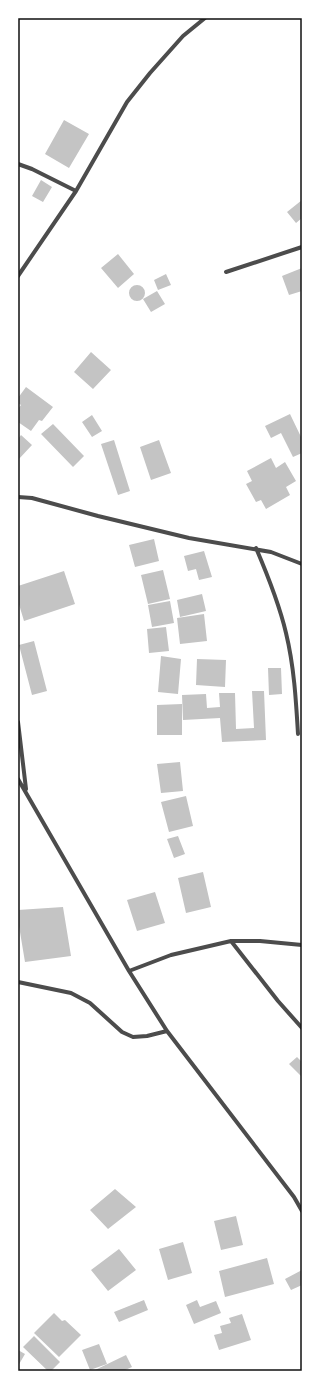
<svg xmlns="http://www.w3.org/2000/svg" width="320" height="1389" viewBox="0 0 320 1389" font-family="Poppins,sans-serif">
	<style>
		.building { fill: #c4c4c4 }
		.lines { fill: none; stroke-linecap: round; stroke-linejoin: round }
		.minor { stroke: #4c4c4c; stroke-width: 4 }
		.neatline { fill: none; stroke: #111; stroke-width: 1.5 }
	</style>
	<rect width="100%" height="100%" fill="#fff"/>
	<!-- building -->
	<path class="building" d="M64 120 89 134 69 168 45 154Z
		M41 180 52 187 43 202 32 196Z
		M302 200V218L296 223 287 212Z
		M118 254 134 274 118 288 101 268Z
		M302 268V291L289 295 282 276Z
		M166 274 171 285 158 290 154 280Z
		M129 293a8 8 0 1 1 16 0a8 8 0 1 1-16 0Z
		M157 291 165 304 151 312 143 299Z
		M91 352 111 370 93 389 74 372Z
		M26 387 53 407 42 421 39 420 31 431 18 422V409L21 405 18 403V398Z
		M290 414 302 439V453L293 457 281 433 271 438 265 426Z
		M92 415 102 431 92 437 82 422Z
		M53 424 84 456 73 467 41 434Z
		M21 435 32 445 18 460V439Z
		M114 440 130 491 118 495 101 444Z
		M159 440 171 473 151 480 140 447Z
		M271 458 276 468 285 462 296 481 286 487 290 495 266 509 261 500 256 502 246 484 252 481 247 471Z
		M154 539 159 561 135 567 129 545Z
		M204 551 212 577 199 580 196 569 188 571 184 556Z
		M163 570 170 599 148 604 141 575Z
		M64 571 75 604 24 621 18 601V586Z
		M202 594 206 611 180 617 177 600Z
		M170 601 174 623 152 627 148 605Z
		M204 614 207 641 180 644 177 618Z
		M166 627 169 651 149 653 147 629Z
		M34 641 47 691 32 695 19 645Z
		M161 656 181 659 178 694 158 692Z
		M197 659 226 660 225 687 196 685Z
		M268 668H281L282 694 269 695Z
		M252 691H264L266 740 222 742 220 718 183 720 182 695 206 694 207 708 220 707 219 693H235L236 729 254 728Z
		M182 704V735H157V705Z
		M180 762 183 791 161 793 157 764Z
		M186 796 193 826 169 832 161 802Z
		M178 836 185 854 174 858 167 839Z
		M203 872 211 907 186 913 178 878Z
		M155 892 165 923 137 931 127 900Z
		M63 907 71 956 25 962 18 920V910Z
		M297 1057 302 1062V1077L289 1064Z
		M115 1189 136 1207 108 1229 90 1210Z
		M236 1216 243 1245 221 1250 214 1221Z
		M183 1242 192 1273 168 1280 159 1249Z
		M119 1249 136 1270 108 1291 91 1270Z
		M267 1258 274 1284 225 1297 219 1271Z
		M302 1270V1285L291 1290 285 1279Z
		M144 1300 148 1310 119 1322 114 1312Z
		M197 1300 200 1307 216 1301 221 1313 194 1324 186 1305Z
		M54 1313 62 1321 65 1320 81 1335 59 1357 34 1333Z
		M242 1314 251 1340 219 1350 214 1335 222 1333 220 1326 231 1323 229 1318Z
		M34 1336 60 1362 51 1371H48L23 1347Z
		M99 1344 107 1364 90 1370 82 1350Z
		M18 1350 25 1354 18 1366Z
		M126 1355 132 1367 123 1371H93Z"/>
	<g class="lines">
		<!-- minor -->
		<path class="minor" d="M18 164 32 169 76 191
			M226 272 302 247
			M18 276 76 191 127 102 150 73 183 36 205 18
			M18 497 32 498 98 516 189 538 271 552 302 564
			M256 548C268 576 279 603 286 633 294 666 296 700 298 734
			M18 722 26 789
			M18 779 129 971 167 1031 294 1197 302 1211
			M231 941 278 1001 302 1028
			M129 971 171 955 231 941H260L302 945
			M18 982 71 993 90 1003 122 1032 133 1037 147 1036 167 1031"/>
	</g>
	<!-- border -->
	<rect width="320" height="1389" fill="none" stroke="#ffffff" stroke-width="38"/>
	<rect x="19" y="19" width="282" height="1351" class="neatline"/>
</svg>
